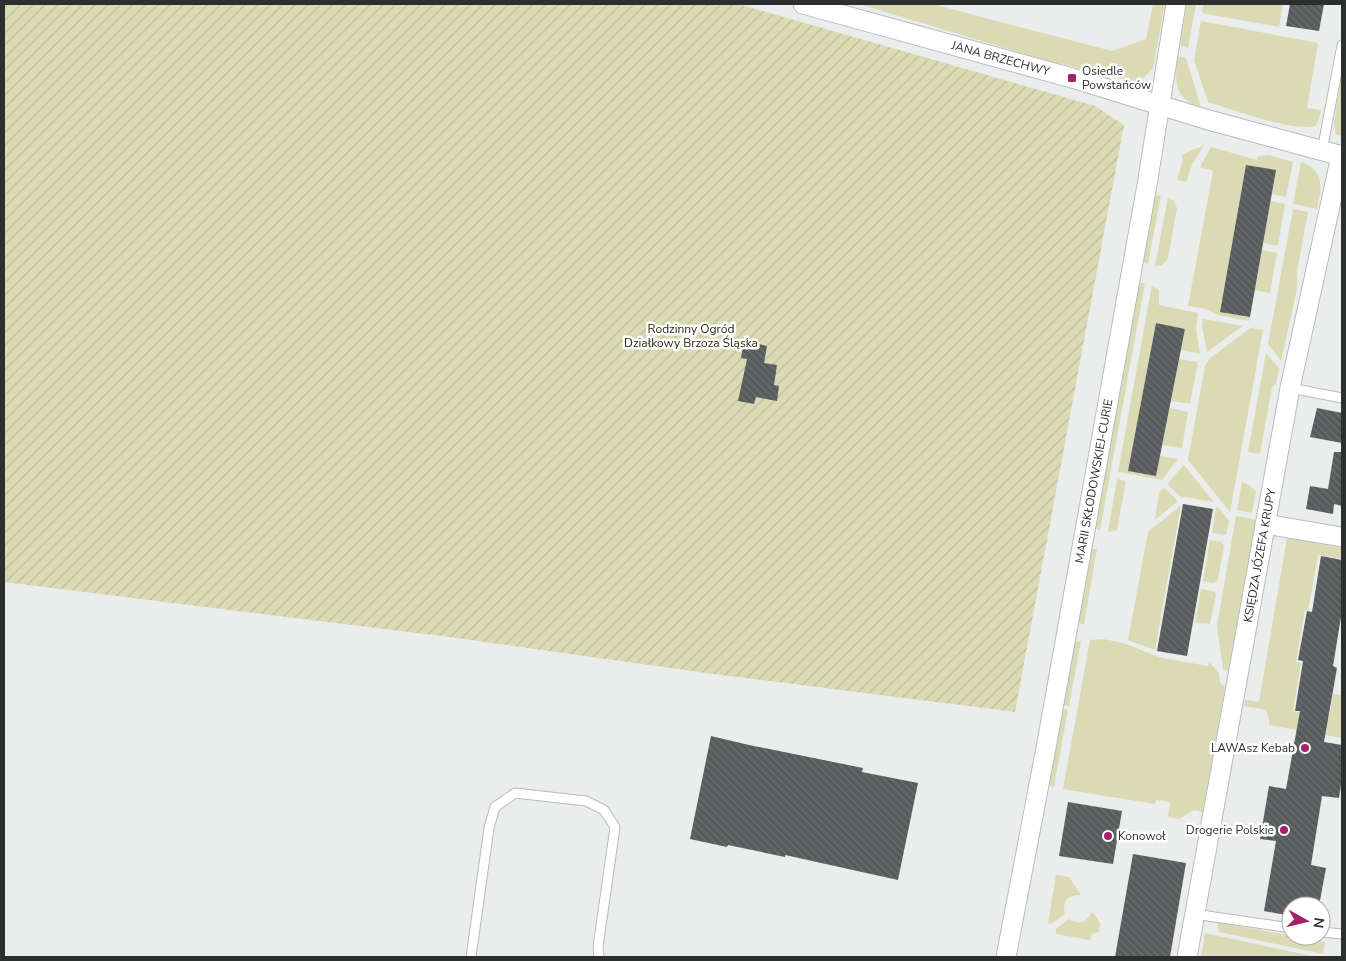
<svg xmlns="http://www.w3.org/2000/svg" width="1346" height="961" viewBox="0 0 1346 961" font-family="'Nunito Sans',sans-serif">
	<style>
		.green { fill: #dadbb4 }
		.garden { fill: url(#garden-furrows) }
		.building { fill: url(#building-back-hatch) }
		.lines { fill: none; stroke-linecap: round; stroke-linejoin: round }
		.service-casing { stroke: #b8bbba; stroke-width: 11 }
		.minor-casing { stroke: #b8bbba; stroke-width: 21 }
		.service { stroke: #fff; stroke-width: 9 }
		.minor { stroke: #fff; stroke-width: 19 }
		.poi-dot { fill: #a6206a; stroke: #fff; stroke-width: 2 }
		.labels { text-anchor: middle; stroke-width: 5; stroke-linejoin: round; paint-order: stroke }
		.street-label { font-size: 12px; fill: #2d2f2e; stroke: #fff }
		.poi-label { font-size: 12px; fill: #2d2f2e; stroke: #fff; text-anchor: start }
		.park-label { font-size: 12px; fill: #2b2b0f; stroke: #fff }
	</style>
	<defs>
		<pattern id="garden-furrows" width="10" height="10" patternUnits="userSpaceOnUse" patternTransform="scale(1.25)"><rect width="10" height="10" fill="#dadbb4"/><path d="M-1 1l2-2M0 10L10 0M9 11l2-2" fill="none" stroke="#bbbc9b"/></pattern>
		<pattern id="building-back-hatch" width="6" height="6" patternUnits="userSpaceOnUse" patternTransform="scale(1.25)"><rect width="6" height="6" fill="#585b5c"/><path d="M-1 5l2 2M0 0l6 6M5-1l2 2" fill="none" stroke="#6d6f70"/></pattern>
	</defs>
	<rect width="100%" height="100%" fill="#eaedec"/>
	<!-- green -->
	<path class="green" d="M859 4H932L1112 51 1146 39 1153 4H1165L1153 68 1139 83 1041 59Z
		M1187 4H1196L1188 48 1180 45Z
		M1204 4H1283L1279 27 1202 13Z
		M1201 21 1318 43 1307 108 1321 110 1319 119 1315 126C1292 132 1232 109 1208 102L1194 60Z
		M1178 56 1186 58 1201 107C1174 101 1174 79 1178 56Z
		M1342 73V136L1336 135 1334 123Z
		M1204 145 1192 165 1186 182 1177 180 1183 159 1181 155Z
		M1211 147 1257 160 1258 156 1268 155 1293 162 1286 197 1272 194 1275 170 1246 165 1220 311 1250 317 1249 321 1218 315 1203 308 1188 306 1213 171 1200 167Z
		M1301 162C1325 170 1322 188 1317 209L1293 204Z
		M1161 195 1148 264 1143 262 1154 196Z
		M1168 197 1174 201 1177 208 1168 258C1165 263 1161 267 1155 266Z
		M1270 201 1285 204 1278 246 1263 243Z
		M1293 209 1308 212 1297 272V289L1281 361 1268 344Z
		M1262 250 1277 253 1270 293 1255 290Z
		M1138 283H1145L1100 530 1095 528Z
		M1152 285 1159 290V305L1198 313 1196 329 1200 354 1181 350 1185 329 1156 324 1128 470 1156 476 1160 456 1178 459 1162 480 1118 472Z
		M1203 319 1243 326 1207 352 1202 327Z
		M1250 328 1263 330 1230 512 1188 460 1205 366 1209 359Z
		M1266 353 1279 368 1276 384 1272 387 1260 454 1248 452Z
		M1179 359 1198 362 1190 404 1171 401Z
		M1170 408 1188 412 1182 448 1162 445Z
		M1184 465 1214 502 1185 497 1182 498 1167 484Z
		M1117 479 1126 481 1117 530 1108 532Z
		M1242 482 1249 485 1256 491 1252 513 1237 510Z
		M1164 488 1178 501 1155 520 1159 492Z
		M1181 505 1155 650 1128 640 1148 532Z
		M1216 507 1219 508 1229 521 1226 535 1212 533Z
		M1236 516 1257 520 1230 672 1223 669 1217 626Z
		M1287 538 1342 548V559L1318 555 1308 611 1305 610 1296 662 1301 663 1293 711 1329 718 1333 694 1342 695V738L1269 725V718L1265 710 1244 706 1245 700 1259 702Z
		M1210 540 1222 542 1224 546 1218 579 1217 581 1213 583 1203 581Z
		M1091 549H1097L1084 625 1075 621Z
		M1201 589 1214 591 1216 594 1210 624 1195 623Z
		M1103 639 1123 643 1162 658 1208 666 1209 662 1219 673 1220 683 1225 687 1203 812 1194 810 1179 819 1168 817 1170 802 1156 800 1155 804 1063 789 1090 640Z
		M1081 641 1069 706 1059 705 1074 642Z
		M1059 708 1068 710 1054 787 1047 785Z
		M1056 875 1069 877 1081 895C1069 894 1061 902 1065 914L1051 924 1048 923Z
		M1092 911 1100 923 1099 932 1092 934 1090 940 1056 934V929L1069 919C1079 926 1088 922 1092 911Z
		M1217 922 1325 942 1323 954 1219 932Z
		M1205 933 1316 957H1201Z"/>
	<!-- garden -->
	<path class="garden" d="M4 4H738L1095 106 1124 125 1015 712 706 673 449 637 4 582Z"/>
	<!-- building -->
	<path class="building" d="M1290 4H1324L1319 31 1286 26Z
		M1246 165 1276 170 1250 317 1220 312Z
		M1156 323 1185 329 1156 476 1128 471Z
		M744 340 767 346 764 363 777 365 774 385 779 386 777 401 756 397 754 404 738 401 747 359 741 358Z
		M1317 408 1342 413V443L1310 437Z
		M1334 452H1342V506L1334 504 1333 514 1306 509 1310 486 1328 489Z
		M1183 504 1213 509 1187 656 1157 651Z
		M1321 556 1342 560V618L1341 617 1333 666 1337 668 1324 742 1342 745V779L1339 798 1322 796 1311 865 1326 868 1319 906H1291V916L1264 911 1276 841 1260 839 1269 786 1286 789 1300 711H1295L1303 661 1298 660 1307 611 1312 612Z
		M711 736 749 745 863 768 862 772 918 783 898 880 785 855V857L728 845 727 847 690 839Z
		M1068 802 1122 811 1113 864 1059 856Z
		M1133 854 1186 863 1170 957H1115Z"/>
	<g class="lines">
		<defs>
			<path id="service" d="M1322 151 1342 45
				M1290 388 1342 398
				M1194 914 1291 928
				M1321 932 1342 934
				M471 957 489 828 495 807 515 793 586 801 604 810 615 827 598 947 599 957"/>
			<g id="minor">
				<path id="s1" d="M803 4 1072 78 1205 119 1342 156"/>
				<path d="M1265 524 1342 537"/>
				<path id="s2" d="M1006 957 1046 748 1147 185 1176 4"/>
				<path id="s3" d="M1187 957 1290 388 1341 156"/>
			</g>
		</defs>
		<!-- service casing -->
		<use href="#service" class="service-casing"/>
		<!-- minor casing -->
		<use href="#minor" class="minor-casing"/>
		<!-- service -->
		<use href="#service" class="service"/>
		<!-- minor -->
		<use href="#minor" class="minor"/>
	</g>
	<!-- markers -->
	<g class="poi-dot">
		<rect x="1067" y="73" width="10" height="10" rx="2.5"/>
		<circle cx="1305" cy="748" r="5"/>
		<circle cx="1284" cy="830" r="5"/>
		<circle cx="1108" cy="836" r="5"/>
	</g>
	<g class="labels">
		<!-- street labels -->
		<g class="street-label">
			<text dy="4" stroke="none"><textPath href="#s1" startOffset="205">JANA BRZECHWY</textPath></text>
			<text dy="4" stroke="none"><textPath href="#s2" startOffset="484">MARII SKŁODOWSKIEJ-CURIE</textPath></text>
			<text dy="4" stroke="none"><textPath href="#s3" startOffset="408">KSIĘDZA JÓZEFA KRUPY</textPath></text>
		</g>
		<!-- poi labels -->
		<g class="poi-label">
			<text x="1082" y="75">Osiedle<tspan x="1082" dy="14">Powstańców</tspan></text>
			<text x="1295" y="752" text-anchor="end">LAWAsz Kebab</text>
			<text x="1274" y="834" text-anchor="end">Drogerie Polskie</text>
			<text x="1118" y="840">Konowoł</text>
		</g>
		<!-- park labels -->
		<g class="park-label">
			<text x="691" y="333">Rodzinny Ogród<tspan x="691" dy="14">Działkowy Brzoza Śląska</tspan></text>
		</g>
	</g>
	<!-- border -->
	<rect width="1346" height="961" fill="none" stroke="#2d2f2e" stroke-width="10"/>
	<!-- north arrow -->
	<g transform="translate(1306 921) rotate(98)"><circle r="24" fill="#ffffff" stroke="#abacab"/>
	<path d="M0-4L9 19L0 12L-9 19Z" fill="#a6206a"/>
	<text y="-8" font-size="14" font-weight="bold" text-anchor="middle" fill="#2d2f2e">N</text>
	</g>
</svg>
